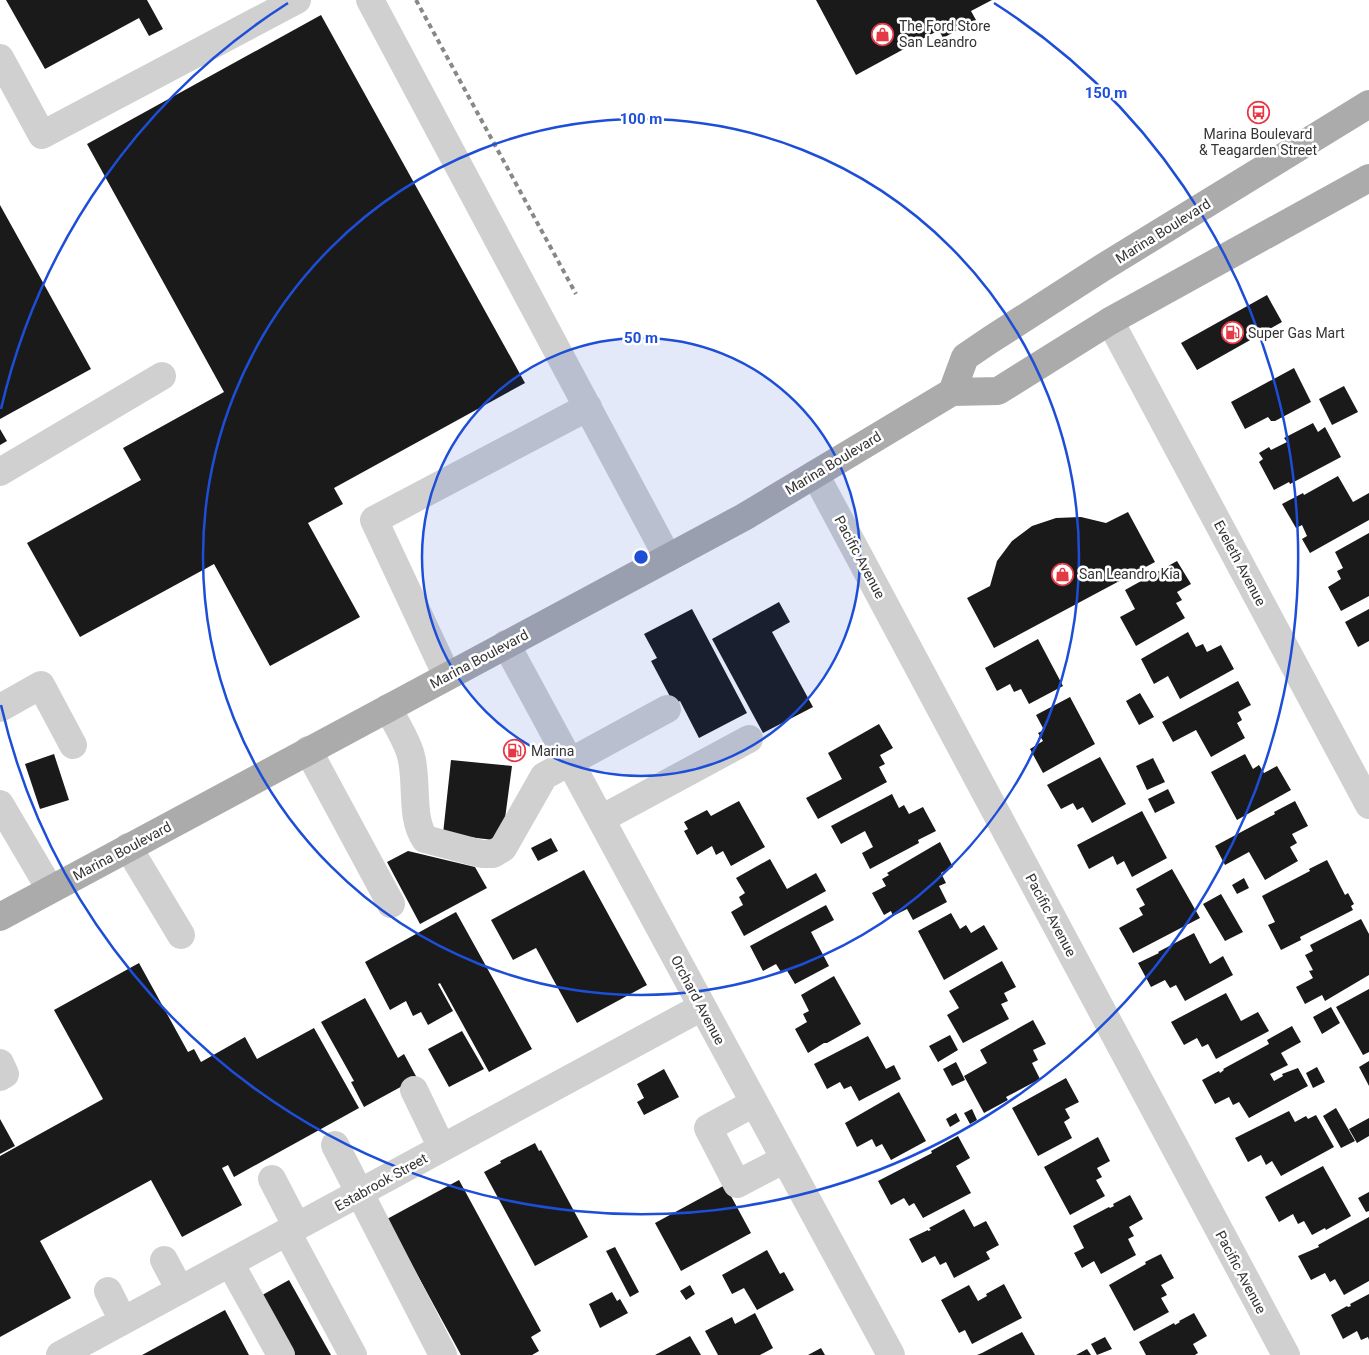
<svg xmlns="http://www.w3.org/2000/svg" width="1369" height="1355" viewBox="0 0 1369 1355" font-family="Roboto,sans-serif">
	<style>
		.building { fill: #1a1a1a }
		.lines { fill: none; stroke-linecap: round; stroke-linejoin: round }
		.minor { stroke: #d0d0d0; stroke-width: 28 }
		.major { stroke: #ababab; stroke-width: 28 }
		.rail { stroke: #888; stroke-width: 4; stroke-dasharray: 5 4; stroke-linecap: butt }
		.ring { fill: none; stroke: #1d4ed8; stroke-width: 2.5 }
		.labels { text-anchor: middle; stroke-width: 5; stroke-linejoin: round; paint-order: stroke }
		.poi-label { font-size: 14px; fill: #333; stroke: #fff; text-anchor: start }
		.street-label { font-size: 14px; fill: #333; stroke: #fff }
		.centre { fill: #1d4ed8; stroke: #fff; stroke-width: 2.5 }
		.ring-label { font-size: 15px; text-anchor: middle; font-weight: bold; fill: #1d4ed8; stroke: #fff; stroke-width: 5; stroke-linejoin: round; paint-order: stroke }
	</style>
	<rect width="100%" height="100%" fill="#fff"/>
	<!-- building -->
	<path class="building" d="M6 0H147L163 29 149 36 139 18 45 69Z
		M816 0H992L971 11 976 20 943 38 939 30 856 75Z
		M321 15 525 383 334 488 343 504 308 523 360 617 270 666 214 564 80 637 27 543 141 480 123 448 224 392 87 144Z
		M0 205 91 369 0 419Z
		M1267 295 1282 322 1197 370 1181 343Z
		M1294 368 1311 402 1275 421H1271L1268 417 1245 429 1231 402Z
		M1344 386 1358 412 1332 425 1319 399Z
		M1313 423 1318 432 1325 427 1341 457 1290 484 1289 482 1274 490 1259 462 1263 459 1259 453 1269 447 1271 450 1287 442 1284 438Z
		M0 429 7 441 0 445Z
		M1338 476 1353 502 1369 493V520L1310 553 1302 539 1307 536 1302 525 1296 528 1282 504 1303 493 1304 495Z
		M1128 512 1155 562 994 648 967 598 990 586 997 561 1012 541 1032 526 1056 518 1081 517 1106 523Z
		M1369 533V596L1341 611 1328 587 1341 579 1337 571 1343 568 1335 552Z
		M1177 561 1191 584 1177 592 1182 600 1176 603 1185 618 1136 646 1120 617 1135 609 1125 590Z
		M779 602 790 622 772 632 813 707 763 733 712 639Z
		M692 609 747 713 699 738 680 701 674 704 651 661 657 658 644 634Z
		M1369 609V641L1358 647 1345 622Z
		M1188 632 1196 647 1203 644 1207 652 1221 645 1234 669 1180 699 1168 676 1154 684 1141 659Z
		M1038 639 1063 686 1029 704 1021 689 1014 692 1010 684 997 691 985 668Z
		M1238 681 1251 705 1238 712 1242 720 1237 723 1245 738 1211 757 1196 730 1173 742 1162 722Z
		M1140 693 1154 717 1139 725 1126 701Z
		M1070 697 1095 744 1043 773 1030 749 1043 741 1038 733 1044 730 1036 715Z
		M879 724 893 748 880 755 885 764 879 767 887 782 818 819 806 798 842 779 828 753Z
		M54 754 69 800 40 809 25 764Z
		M1245 754 1253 769 1259 765 1264 773 1277 766 1291 790 1237 820 1211 772Z
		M1100 757 1126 804 1092 823 1083 807 1077 810 1073 803 1061 809 1047 785Z
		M1153 758 1165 782 1147 790 1136 766Z
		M451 760 512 766 502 841 443 834Z
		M1168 789 1175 803 1155 813 1148 799Z
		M892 794 899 808 904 805 909 814 923 807 936 831 918 840 919 843 870 869 862 853 873 847 865 831 841 844 831 826Z
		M739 801 765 847 731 866 723 851 716 855 712 846 697 855 684 831 688 829 684 822 707 810 711 816Z
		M1295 801 1308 826 1292 834 1297 843 1290 847 1298 861 1265 880 1249 852 1225 865 1215 846 1275 814 1274 812Z
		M1142 811 1167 858 1132 877 1124 861 1117 865 1113 856 1089 869 1077 845Z
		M551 838 558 851 538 861 531 848Z
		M940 842 953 867 941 873 946 883 939 886 947 902 913 920 907 909 893 916 891 911 884 915 872 893 886 886 882 879 889 875 887 873Z
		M408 851 475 867 487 888 420 924 387 862Z
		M770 859 787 889 816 873 826 891 744 936 731 912 743 905 739 897 745 893 736 878Z
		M1327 860 1345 895 1348 893 1354 904 1351 906 1353 910 1300 937 1301 940 1281 950 1268 925 1275 922 1262 896 1310 871 1309 869Z
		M1172 869 1200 918 1133 953 1119 928 1143 915 1139 908 1145 905 1136 889Z
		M584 870 647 985 577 1023 536 948 513 960 491 920Z
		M1244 878 1249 888 1237 894 1232 885Z
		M1221 894 1243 932 1225 941 1203 904Z
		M826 905 834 920 811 932 829 966 795 984 786 969 781 972 776 964 763 971 750 946Z
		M456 912 532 1049 489 1072 440 983 438 984 453 1011 428 1025 421 1012 413 1016 406 1001 390 1010 365 962Z
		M951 913 960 929 966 925 971 933 984 925 998 949 944 980 918 931Z
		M1361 919 1369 934V975L1325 1001 1322 995 1305 1004 1296 987 1313 978 1309 971 1313 970 1305 955 1313 951 1310 945Z
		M1194 933 1210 964 1223 956 1233 975 1185 1001 1176 985 1170 988 1165 980 1151 987 1138 963 1159 953 1158 952Z
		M1002 961 1016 987 1004 993 1008 1001 1001 1004 1009 1019 963 1043 947 1015 959 1008 949 991Z
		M139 963 188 1052 194 1049 201 1062 245 1037 257 1059 314 1028 359 1108 234 1177 228 1165 222 1168 242 1205 182 1237 151 1180 40 1241 71 1298 0 1337V1156L103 1099 54 1010Z
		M834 976 861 1024 827 1043H824L808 1053 795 1029 807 1022 803 1014 809 1011 801 995Z
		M1369 989V1052L1363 1055 1336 1007Z
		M1226 993 1241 1021 1258 1012 1269 1031 1216 1059 1208 1044 1202 1047 1197 1038 1184 1045 1171 1022Z
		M365 998 398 1058 404 1054 417 1078 364 1107 351 1082 354 1081 321 1022Z
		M1331 1007 1340 1023 1322 1034 1313 1017Z
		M1033 1020 1046 1044 1033 1050 1038 1060 1032 1063 1040 1079 1006 1097 1008 1100 984 1113 964 1076 987 1063 980 1050Z
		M1292 1026 1301 1042 1281 1053 1288 1065 1270 1074 1274 1081 1283 1076 1282 1074 1298 1068 1308 1086 1249 1118 1239 1102 1233 1105 1229 1097 1215 1104 1202 1080 1219 1071 1220 1073 1224 1070 1223 1069 1269 1044 1267 1040Z
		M462 1031 484 1069 449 1087 428 1049Z
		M950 1035 958 1050 938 1062 929 1046Z
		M868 1036 886 1069 894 1065 901 1079 859 1101 851 1086 844 1089 840 1082 827 1089 814 1064Z
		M1369 1061V1086L1359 1067Z
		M956 1062 965 1080 952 1086 943 1069Z
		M1317 1067 1325 1082 1313 1088 1306 1073Z
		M664 1069 679 1097 644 1115 637 1102 644 1098 637 1084Z
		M1066 1078 1079 1102 1065 1109 1070 1118 1064 1122 1072 1138 1038 1156 1012 1108Z
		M899 1092 926 1141 891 1160 882 1144 876 1147 872 1139 857 1147 845 1123Z
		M1336 1108 1355 1141 1341 1148 1323 1116Z
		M972 1109 977 1120 970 1124 964 1113Z
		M1289 1111 1295 1122 1306 1116 1308 1119 1316 1115 1334 1147 1281 1176 1272 1161 1266 1165 1261 1155 1248 1162 1235 1138Z
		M956 1113 960 1121 950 1127 946 1119Z
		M1369 1118V1136L1357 1143 1349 1129Z
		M0 1119 15 1146 0 1154Z
		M958 1136 970 1158 956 1166 971 1193 923 1218 914 1203 909 1206 904 1198 891 1205 878 1181 932 1153 931 1151Z
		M1098 1137 1110 1161 1097 1168 1102 1177 1096 1180 1105 1196 1070 1215 1044 1167Z
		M535 1143 539 1151 541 1150 588 1237 535 1266 484 1172 501 1163 500 1161Z
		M1323 1166 1351 1216 1326 1230 1325 1228 1312 1235 1304 1221 1298 1224 1293 1214 1279 1222 1265 1197Z
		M459 1180 541 1331 531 1337 539 1351 532 1355H461L387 1219Z
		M725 1185 751 1233 681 1271 655 1223Z
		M1369 1192V1211L1366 1212 1358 1198Z
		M1130 1195 1143 1219 1129 1227 1134 1236 1128 1239 1136 1255 1101 1274 1094 1261 1082 1268 1074 1253 1084 1248 1073 1226 1109 1207 1110 1208 1114 1206 1113 1204Z
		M964 1209 974 1227 986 1221 999 1245 986 1252 990 1259 954 1278 946 1262 940 1265 935 1256 922 1263 909 1239 928 1230V1231L931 1230 929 1228Z
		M1369 1217V1281L1344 1295 1335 1279 1330 1282 1325 1273 1311 1280 1298 1256 1319 1247 1318 1245Z
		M615 1247 639 1292 630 1297 606 1251Z
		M767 1250 780 1274 784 1272 794 1290 757 1310 744 1288 732 1294 722 1275Z
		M1161 1254 1174 1278 1161 1285 1167 1295 1161 1298 1169 1312 1134 1331 1109 1285 1146 1264 1145 1262Z
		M289 1280 331 1355H288L257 1298Z
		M1004 1284 1022 1318 972 1344 965 1330 959 1333 941 1300 969 1285 978 1301 987 1296 986 1294Z
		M690 1285 695 1294 686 1300 680 1291Z
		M612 1292 617 1301 620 1299 628 1313 600 1328 589 1304Z
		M1369 1294V1340L1368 1337 1361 1340 1357 1331 1343 1339 1331 1315 1347 1306 1348 1307 1351 1306 1350 1304Z
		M225 1310 249 1355H142Z
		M755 1313 773 1348 760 1355H718L705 1331 732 1317 735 1324Z
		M1194 1313 1207 1336 1193 1344 1198 1353 1195 1355H1146L1139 1342 1174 1323 1175 1325 1180 1322 1179 1321Z
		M1022 1332 1035 1355H977L982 1353Z
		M690 1336 701 1355H655Z
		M1105 1337 1112 1349 1097 1355 1091 1344Z
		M821 1348 825 1355H808Z
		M1087 1349 1091 1355H1076Z"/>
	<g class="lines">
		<!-- minor -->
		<path class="minor" d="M370 0 668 558
			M0 58 42 135 297 0
			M1110 321 1369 805
			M0 472 162 376
			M815 474 1286 1355
			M506 644 891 1355
			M447 676 374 520 588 407
			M0 708 41 685 73 745
			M388 708C395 722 408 742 411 756 418 781 410 818 425 839L482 854H493L503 848 544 776 667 709
			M308 750 391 904
			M0 804 50 889
			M601 819 749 739
			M128 847 181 935
			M0 1063 5 1074 0 1077
			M414 1090 442 1148
			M754 1103 708 1128 737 1184 785 1159
			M335 1145 443 1355
			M272 1179 297 1227
			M287 1232 353 1355
			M164 1260 180 1290
			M230 1263 281 1355
			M108 1291 123 1321
			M60 1355 702 1007"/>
		<!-- major -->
		<path class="major" d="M952 392 965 357 990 340 1102 268 1369 104
			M0 917 744 517 952 392 998 391 1110 321 1369 178"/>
		<!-- rail -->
		<path class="rail" d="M416 0 576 294"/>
	</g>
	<!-- distance rings -->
	<circle cx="641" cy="557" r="219" fill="#1d4ed8" fill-opacity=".12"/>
	<g class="ring">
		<circle cx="641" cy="557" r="219"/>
		<circle cx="641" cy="557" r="438"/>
		<path d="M1 409A657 657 0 0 1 288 3M994 3A657 657 0 1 1 1 705"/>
	</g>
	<!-- icons -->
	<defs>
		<symbol id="shop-ring" viewBox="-11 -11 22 22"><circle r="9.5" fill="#fff" stroke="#e63946" stroke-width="1.5"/><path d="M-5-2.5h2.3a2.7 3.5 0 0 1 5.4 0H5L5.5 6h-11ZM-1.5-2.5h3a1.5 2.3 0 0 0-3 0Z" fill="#e63946"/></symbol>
		<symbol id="bus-ring" viewBox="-11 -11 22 22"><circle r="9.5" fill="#fff" stroke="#e63946" stroke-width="1.5"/><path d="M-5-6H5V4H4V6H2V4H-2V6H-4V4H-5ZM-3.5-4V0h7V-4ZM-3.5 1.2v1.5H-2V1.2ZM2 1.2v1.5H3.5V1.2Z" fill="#e63946"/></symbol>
		<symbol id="fuel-ring" viewBox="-11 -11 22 22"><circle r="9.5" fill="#fff" stroke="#e63946" stroke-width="1.5"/><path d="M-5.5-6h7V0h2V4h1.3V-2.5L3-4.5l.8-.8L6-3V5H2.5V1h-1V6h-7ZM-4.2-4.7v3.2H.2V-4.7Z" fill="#e63946"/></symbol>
	</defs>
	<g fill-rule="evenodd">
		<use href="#shop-ring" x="870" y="22" width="25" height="25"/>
		<use href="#bus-ring" x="1246" y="100" width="25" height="25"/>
		<use href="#fuel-ring" x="1220" y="320" width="25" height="25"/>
		<use href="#shop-ring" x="1050" y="562" width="25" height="25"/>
		<use href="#fuel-ring" x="502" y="738" width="25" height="25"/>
	</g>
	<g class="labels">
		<!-- poi labels -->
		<g class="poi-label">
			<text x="899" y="31">The Ford Store<tspan x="899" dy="16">San Leandro</tspan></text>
			<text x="1258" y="139" text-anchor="middle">Marina Boulevard<tspan x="1258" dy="16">&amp; Teagarden Street</tspan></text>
			<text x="1248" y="338">Super Gas Mart</text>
			<text x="1079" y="579">San Leandro Kia</text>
			<text x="531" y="756">Marina</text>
		</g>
		<!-- street labels -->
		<g class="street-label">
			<text transform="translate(1163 231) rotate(-32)" y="5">Marina Boulevard</text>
			<text transform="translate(833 463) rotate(-31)" y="5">Marina Boulevard</text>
			<text transform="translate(860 557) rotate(62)" y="5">Pacific Avenue</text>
			<text transform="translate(1240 563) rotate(62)" y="5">Eveleth Avenue</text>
			<text transform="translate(479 659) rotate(-28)" y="5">Marina Boulevard</text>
			<text transform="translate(122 851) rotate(-28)" y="5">Marina Boulevard</text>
			<text transform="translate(1051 915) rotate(62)" y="5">Pacific Avenue</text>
			<text transform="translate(698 1000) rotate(62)" y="5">Orchard Avenue</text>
			<text transform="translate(381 1182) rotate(-29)" y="5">Estabrook Street</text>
			<text transform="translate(1241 1272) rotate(62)" y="5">Pacific Avenue</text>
		</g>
	</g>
	<circle cx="641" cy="557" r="8" class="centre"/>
	<g class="ring-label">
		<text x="1106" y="98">150 m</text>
		<text x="641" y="124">100 m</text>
		<text x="641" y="343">50 m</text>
	</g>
</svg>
